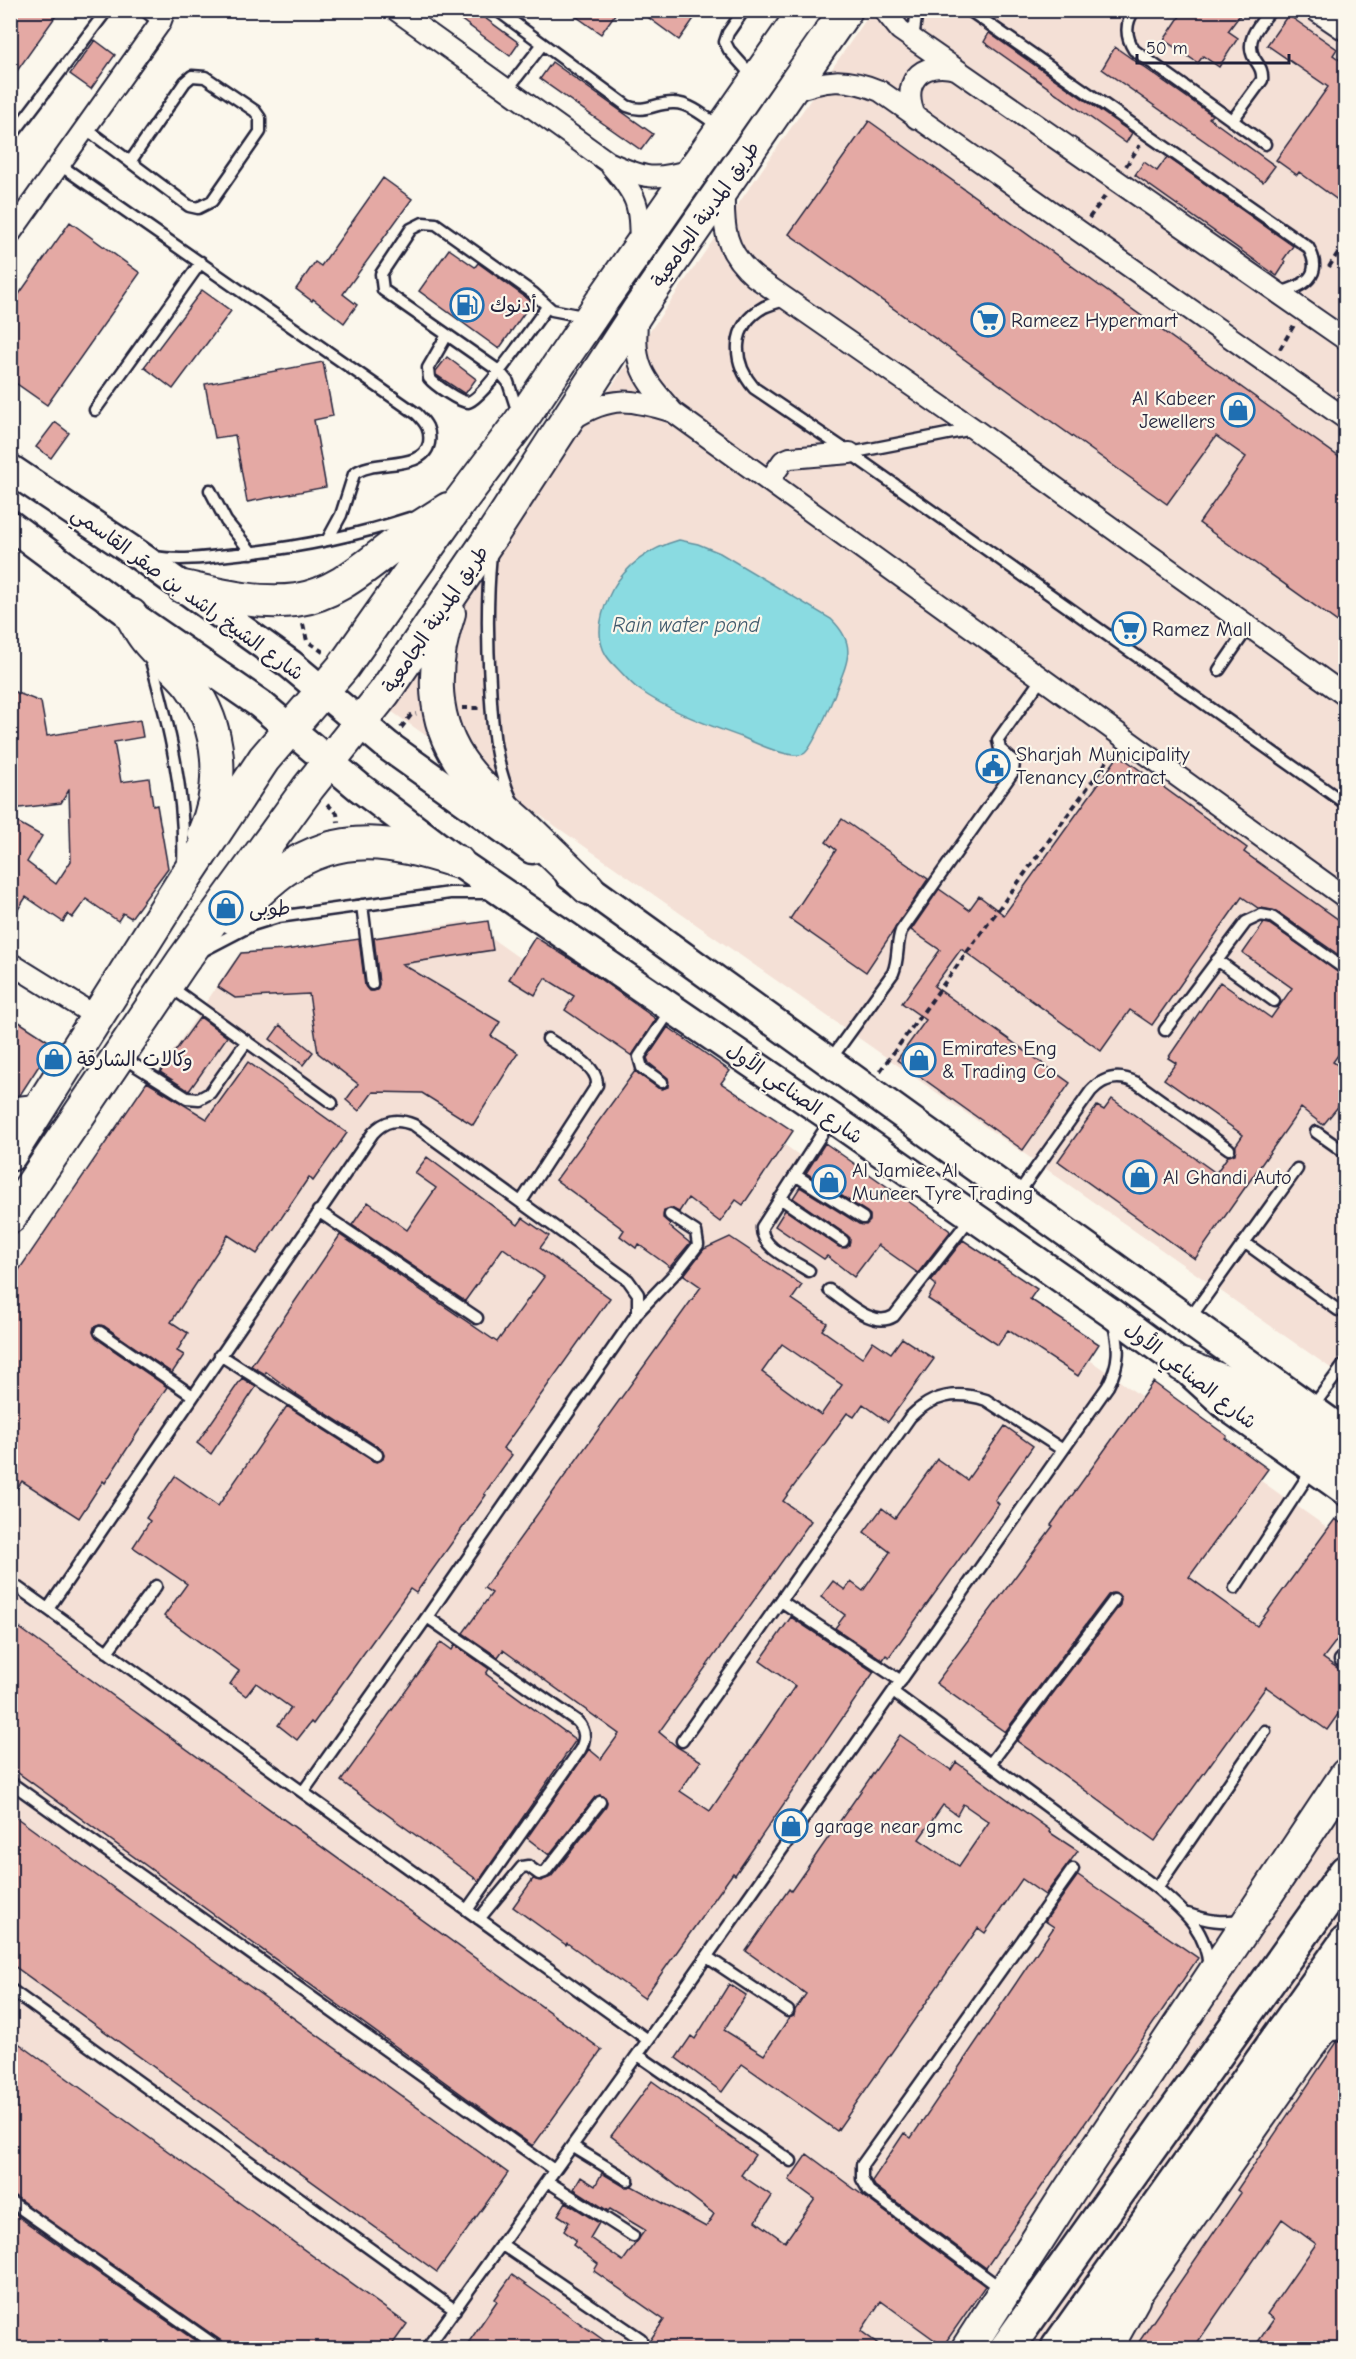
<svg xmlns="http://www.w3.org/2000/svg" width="1356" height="2359" viewBox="0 0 1356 2359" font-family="'Comic Neue','Playpen Sans Arabic',sans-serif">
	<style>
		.built { fill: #f4e0d6 }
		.water { fill: #8adbe1; stroke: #60919f; stroke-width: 1.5 }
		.building { fill: #e4a9a4; stroke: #22223b; stroke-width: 1.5; fill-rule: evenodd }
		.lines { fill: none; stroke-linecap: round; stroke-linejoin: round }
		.service-casing { stroke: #22223b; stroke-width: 15 }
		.minor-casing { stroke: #22223b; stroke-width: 24 }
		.secondary-casing { stroke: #22223b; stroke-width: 33 }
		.primary-casing { stroke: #22223b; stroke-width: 36 }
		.trunk-casing { stroke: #22223b; stroke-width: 38 }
		.path { stroke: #22223b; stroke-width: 4; stroke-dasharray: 6 4.5; stroke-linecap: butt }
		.service { stroke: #fbf7ec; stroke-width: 10 }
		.minor { stroke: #fbf7ec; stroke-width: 20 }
		.secondary { stroke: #fbf7ec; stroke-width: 28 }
		.primary { stroke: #fbf7ec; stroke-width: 32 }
		.trunk { stroke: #fbf7ec; stroke-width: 33 }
		.labels { text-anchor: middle; stroke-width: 4.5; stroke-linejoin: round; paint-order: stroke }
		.street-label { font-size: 20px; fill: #22223b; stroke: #fbf7ec }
		.poi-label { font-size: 20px; fill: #22223b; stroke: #fbf7ec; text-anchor: start }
		.water-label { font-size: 21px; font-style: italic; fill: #415a6d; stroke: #fbf7ec }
	</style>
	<rect width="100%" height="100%" fill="#fbf7ec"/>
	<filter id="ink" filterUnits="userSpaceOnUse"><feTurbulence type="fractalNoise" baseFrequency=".0167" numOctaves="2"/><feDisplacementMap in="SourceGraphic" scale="12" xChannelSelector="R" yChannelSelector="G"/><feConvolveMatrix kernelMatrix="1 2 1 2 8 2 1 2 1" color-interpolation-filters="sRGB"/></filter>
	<g filter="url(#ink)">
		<!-- built -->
		<path class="built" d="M872 11H1345V1378L388 709Z
			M467 921 1345 1540V2348H11V1292L234 961Z"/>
		<!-- water -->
		<path class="water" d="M679 540 698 544 720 553 831 619C856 643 849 659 837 688 832 702 814 745 805 753 795 761 755 743 744 738 708 725 668 711 637 688 630 683 624 675 618 669 614 665 609 660 606 655 594 635 602 609 612 590 627 564 651 548 679 540Z"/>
		<!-- building -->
		<path class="building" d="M10 10H60L10 81Z
			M448 10H474L519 43 510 56Z
			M567 10H618L601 34Z
			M638 10H700L679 40Z
			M1184 10H1244L1228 31 1238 38 1219 67 1203 56 1198 63 1164 40Z
			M1288 15 1337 49 1333 55 1344 63 1346 61V206L1299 172 1297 175 1276 160 1328 87 1267 45Z
			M989 33 1132 133 1126 143 984 42Z
			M95 40 115 55 91 89 70 74Z
			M1115 47 1212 115 1209 118 1275 166 1263 182 1102 69Z
			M552 62 653 134 641 150 540 79Z
			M869 121 1346 462V628L1199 523 1246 457 1216 436 1167 504 789 234Z
			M1167 157 1293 246 1283 260 1286 262 1277 276 1135 175 1144 162 1157 171Z
			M383 178 412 199 343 294 357 305 344 323 313 299 312 301 296 289 315 262 321 266Z
			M70 222 140 273 47 405 10 379V307Z
			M449 249 475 267 478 263 532 302 499 349 419 291Z
			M202 290 231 311 173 389 144 367Z
			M447 357 476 379 465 394 436 375V371Z
			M323 362 333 416 314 420 326 487 247 502 235 435 215 438 205 384Z
			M55 422 69 433 51 458 36 447Z
			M10 690 41 702 47 736 140 720 143 737 114 742 121 782 149 778 153 806 157 805 168 868 131 918 123 913 118 921 86 899 72 918 68 914 63 922 26 897 10 922V833L17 822 42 836 27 862 56 884 71 861 69 790 61 803 12 809 10 797Z
			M1119 755 1247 848 1244 852 1346 925V960L1276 911 1258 908 1242 897 1152 1025 1130 1010 1101 1051 961 949 934 986 1070 1083 1023 1150 897 1060 926 1020 902 1003 940 950 911 930 939 889 969 910 979 896 1004 915Z
			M842 819 928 879 866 972 790 919 836 850 826 842Z
			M488 921 493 950 402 964 500 1022 491 1036 518 1053 473 1125 422 1093 373 1092 359 1111 346 1100 358 1084 318 1053 309 994 235 998 218 987 241 953 285 950 359 939 365 986 369 991H374L377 990 379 984 374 938Z
			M1264 923 1269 924 1346 977V1044L1333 1062 1346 1070V1097L1323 1125 1301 1108 1195 1259 1058 1161 1097 1106 1104 1110 1112 1099 1216 1173 1228 1156 1235 1154 1236 1145 1243 1135 1164 1079 1176 1063 1168 1058 1220 982 1271 1018 1292 988 1243 953Z
			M535 937 583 967 656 1019 632 1056 565 1010 574 996 545 978 535 995 509 979Z
			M10 1016 53 1044 20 1095 10 1096Z
			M200 1017 227 1037 189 1091 160 1072Z
			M280 1025 313 1052 303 1065 270 1039Z
			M668 1027 730 1071 721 1083 793 1131 743 1205 736 1200 720 1222 688 1198 679 1212 671 1208 664 1210 663 1218 670 1224 669 1226 690 1243 670 1267 638 1244 636 1248 620 1236 624 1230 556 1180 635 1071 658 1088 662 1089 668 1087V1078L649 1063 647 1058Z
			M248 1062 347 1133 313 1181 309 1177 257 1254 228 1235 171 1322 188 1333 177 1351 184 1355 172 1373 104 1326 100 1325 94 1327 93 1332 96 1338 167 1387 105 1483 103 1481 79 1518 22 1481 10 1499V1283L147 1082 207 1119Z
			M825 1143 949 1230 950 1232 918 1273 878 1245 854 1277 827 1256 824 1259 775 1226 785 1210 839 1247 846 1248 849 1245 850 1238 847 1235 793 1198 800 1187 859 1224 866 1225 870 1221V1215L867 1212 806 1173Z
			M427 1157 518 1225 523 1218 549 1236 540 1248 610 1298 503 1448 512 1455 484 1494 486 1495 416 1593 410 1589 313 1724 311 1722 297 1740 278 1725 291 1708 256 1683 246 1696 230 1684 239 1671 164 1616 187 1584 133 1547 150 1521 146 1518 175 1476 218 1506 287 1406 373 1461 377 1462 383 1459 384 1455 381 1449 296 1394 266 1372 265 1374 251 1366 340 1235 497 1342 544 1277 503 1248 465 1301 352 1225 368 1202 407 1230 436 1188 415 1173Z
			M730 1237 802 1285 792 1299 827 1323 822 1330 862 1358 873 1341 891 1353 902 1338 934 1359 888 1422 863 1404 854 1417 847 1413 783 1501 811 1521 659 1732 677 1747 701 1761 680 1791 710 1811 795 1686 760 1661 791 1617 874 1672 735 1875 733 1873 644 1998 567 1943 566 1945 513 1907 533 1879 541 1881 551 1877 606 1807 607 1802 605 1797 600 1795 595 1797 549 1855 527 1838 589 1749 601 1759 619 1734 503 1650 498 1657 463 1633 492 1593 484 1588 701 1287 684 1275 704 1249ZM782 1344 842 1385 821 1415 762 1372Z
			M963 1240 1037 1289 1030 1299 1099 1344 1078 1376 1008 1330 998 1345 928 1299 936 1285 931 1281Z
			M242 1378 256 1387 211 1454 197 1443Z
			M1153 1382 1227 1436 1225 1438 1268 1469 1189 1577 1257 1626 1335 1519 1346 1527V1628L1323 1658 1346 1674V1703L1327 1730 1266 1687 1155 1841 1017 1741 1120 1605 1121 1598 1118 1594 1112 1593 1108 1595 1005 1732 936 1683 1053 1526 1051 1525Z
			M1005 1426 1033 1446 995 1500 999 1504 889 1657 886 1655 883 1660 835 1628 845 1615 821 1597 833 1581 845 1590 851 1582 863 1591 890 1552 864 1532 882 1508 895 1518 937 1459 967 1480Z
			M10 1621 602 2050 533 2146 10 1767Z
			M441 1642 452 1650 455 1645 489 1669 486 1674 576 1740 479 1881 341 1781Z
			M900 1735 951 1770 956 1762 1050 1830 1049 1832 1078 1851 1045 1895 1022 1879 985 1933 978 1928 837 2131 742 2064 722 2092 676 2058 691 2036 695 2039 729 1984 746 1995 724 2030 764 2055 789 2018 794 2016 795 2010 806 1994 746 1951 789 1889 791 1891ZM963 1804 989 1822 959 1866 919 1839 943 1805 957 1815Z
			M10 1813 508 2173 437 2272 10 1963Z
			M1078 1875 1198 1958 986 2268 875 2186 872 2181 904 2133 911 2138 1054 1927 1045 1921Z
			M10 2037 407 2324 389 2349H226L223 2342 10 2194Z
			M1337 2042H1346V2349H1253L1274 2319 1267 2314 1316 2244 1282 2219 1193 2349H1134L1241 2193 1237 2190Z
			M652 2081 755 2155 741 2175 772 2196 756 2221 785 2242 815 2199 789 2180 807 2154 985 2286 943 2346 881 2301 861 2331 885 2349H644L664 2320 594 2271 598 2264 573 2245 576 2240 564 2231 569 2222 558 2215 566 2202 599 2223 590 2238 623 2261 645 2230 610 2209 608 2211 574 2189 581 2177 595 2186 602 2173 625 2187 632 2186 706 2227 714 2214 611 2136Z
			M10 2211 207 2349H10Z
			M512 2275 536 2292 616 2349H464L497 2301 495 2299Z"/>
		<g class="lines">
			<defs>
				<path id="service" d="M144 10 160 23
					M497 10 627 106C645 114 656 102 674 103 690 103 708 119 721 128
					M744 10 728 33 725 42 729 50 754 78
					M969 10 1308 247C1325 276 1303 287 1278 293
					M1134 10C1125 24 1125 36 1134 50L1265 144
					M913 39 917 10
					M507 90 542 45
					M1232 121 1262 80C1263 70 1259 66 1254 58 1244 39 1260 24 1271 10
					M85 128 189 206 198 208 212 201 260 132V118L255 111 205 77 192 76 185 82 130 162
					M10 138 107 10
					M60 165 417 414C426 423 431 430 429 443 423 472 373 458 354 474L341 515 328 539
					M787 299C779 302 771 304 764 307 730 326 732 362 754 388L850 453 1346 804
					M447 335 428 368 429 378C435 385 459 402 468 402 482 400 536 322 547 307
					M95 410 201 262
					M518 413 508 382 499 371 383 290 381 274 411 229 423 223 436 224 533 293 552 310 588 317
					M850 453 973 429
					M210 490 226 521 252 553
					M491 553C487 597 487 639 490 683 492 724 494 763 512 801
					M154 557C179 561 204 558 228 555 290 549 352 537 410 518
					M150 657C169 725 186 795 183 865
					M1219 670 1249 626
					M362 905 372 984
					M204 950 252 925 278 917 450 893H491
					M1217 960 1274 1001
					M168 985 332 1103
					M1165 1030 1246 922 1261 915 1272 917 1346 970
					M122 1057 187 1098 199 1099 210 1093 247 1041
					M830 1060 893 973C899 959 896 945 901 931L1013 772 1014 762 1000 749 998 740 1042 678
					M662 1082 642 1068 639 1057 672 1008
					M1316 1132 1346 1153
					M795 1175 863 1218
					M1017 1195 1091 1091C1104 1077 1119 1074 1137 1083L1229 1149
					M780 1198 843 1241
					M521 1202 597 1085C599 1065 563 1049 548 1039
					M318 1211 477 1318
					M1244 1242 1338 1310 1346 1312
					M809 1271C794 1261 760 1248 762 1227L832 1118
					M829 1290C847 1302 873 1329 894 1316L972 1216
					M638 1312 680 1268 698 1245 696 1232 670 1215
					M1188 1321 1297 1169
					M100 1332 193 1396
					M220 1355 377 1455
					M1311 1409 1346 1362
					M10 1582 648 2040
					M1235 1588 1313 1468
					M781 1601 901 1681
					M48 1609 373 1133C385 1120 397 1118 414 1125L628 1280 638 1294V1312L427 1617 303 1792
					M427 1617 577 1721C586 1730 586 1739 580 1750L467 1910
					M107 1652 156 1586
					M1340 1660 1346 1654
					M893 1692 1157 1888C1185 1912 1206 1929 1209 1968
					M682 1741 910 1417C932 1395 956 1390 986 1400L1063 1450
					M990 1764 1114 1600
					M10 1782 554 2170
					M1157 1888 1265 1731
					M1188 1914C1206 1920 1223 1924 1243 1919
					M479 1919 522 1867 528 1866 539 1874 545 1872 600 1802
					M707 1957 788 2011
					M10 1989 455 2310
					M1324 2039 1332 2035 1346 2034
					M638 2055 791 2161
					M572 2146 628 2180
					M547 2181 633 2236
					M10 2201 219 2348
					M501 2244 641 2339
					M995 2284 869 2191 862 2179V2165L1073 1869
					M427 2348 648 2040 1108 1386C1120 1363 1120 1346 1113 1321"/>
				<path id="minor" d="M396 10 608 162C645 179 654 181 694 169
					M884 10 900 30 1346 340
					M1315 10 1346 31
					M792 92C825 79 846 77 880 91L1346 419
					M916 118C900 84 919 60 956 69
					M611 166C639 198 639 204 640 245
					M724 189C723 228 724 251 755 277L974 429 1346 696
					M10 234 160 23 165 10
					M638 317C631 364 644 379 673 412L1346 898
					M573 419C611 395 631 399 673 412
					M769 481 783 461 790 458 850 453
					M10 963 97 1017
					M10 1108 43 1104
					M1113 2348 1139 2301"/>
				<path id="secondary" d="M10 469 137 554 290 664 388 746 532 849
					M10 525 131 615 260 704 359 787 458 862 832 1118 1110 1312 1182 1365 1228 1407 1346 1491
					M570 875 1346 1434"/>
				<path id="primary" d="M183 587C220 595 258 605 296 600 338 594 369 563 402 539 417 528 433 519 448 509
					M449 613C431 666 430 723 466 769 482 790 503 807 522 824 544 845 566 867 588 888
					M131 615C136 623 140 632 146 639 159 656 177 668 190 685 222 728 225 785 204 833
					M232 917C248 902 265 884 283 871 341 830 395 841 458 862
					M10 1155 183 881 264 759 343 667 459 503 520 422 604 298 805 10
					M10 1217 182 962 308 788 384 693 492 535 639 309 846 10
					M1182 1365 1230 1384 1346 1463
					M968 2348 1069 2191 1346 1775
					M1089 2348 1122 2306 1140 2287 1308 2047 1346 1997"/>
				<path id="trunk" d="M1007 2348 1346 1872
					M1058 2348 1346 1943"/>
			</defs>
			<!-- service casing -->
			<use href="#service" class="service-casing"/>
			<!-- minor casing -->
			<use href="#minor" class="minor-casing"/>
			<!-- secondary casing -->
			<use href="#secondary" class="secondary-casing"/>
			<!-- primary casing -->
			<use href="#primary" class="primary-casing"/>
			<!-- trunk casing -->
			<use href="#trunk" class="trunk-casing"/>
			<!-- path -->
			<path class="path" d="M1126 166 1140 145
				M1089 218 1106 195
				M1329 267 1339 251 1346 256
				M1280 349 1294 325
				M303 624 307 641 323 652
				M462 708H479
				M401 728 411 715 416 714
				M327 804 337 813 338 822
				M880 1071 1113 753"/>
			<!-- service -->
			<use href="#service" class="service"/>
			<!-- minor -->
			<use href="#minor" class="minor"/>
			<!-- secondary -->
			<use href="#secondary" class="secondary"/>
			<!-- primary -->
			<use href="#primary" class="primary"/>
			<!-- trunk -->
			<use href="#trunk" class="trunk"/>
		</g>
	</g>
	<!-- icons -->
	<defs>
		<symbol id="fuel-ring" viewBox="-11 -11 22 22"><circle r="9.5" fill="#fbf7ec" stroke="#1f6fb2" stroke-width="1.5"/><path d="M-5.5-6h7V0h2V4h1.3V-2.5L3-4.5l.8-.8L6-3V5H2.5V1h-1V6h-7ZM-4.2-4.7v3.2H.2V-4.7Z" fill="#1f6fb2"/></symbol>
		<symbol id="supermarket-ring" viewBox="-11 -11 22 22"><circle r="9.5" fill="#fbf7ec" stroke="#1f6fb2" stroke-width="1.5"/><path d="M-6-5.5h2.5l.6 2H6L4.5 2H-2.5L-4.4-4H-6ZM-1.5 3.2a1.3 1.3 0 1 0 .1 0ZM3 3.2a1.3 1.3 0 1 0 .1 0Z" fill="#1f6fb2"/></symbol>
		<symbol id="shop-ring" viewBox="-11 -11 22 22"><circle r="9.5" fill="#fbf7ec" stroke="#1f6fb2" stroke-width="1.5"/><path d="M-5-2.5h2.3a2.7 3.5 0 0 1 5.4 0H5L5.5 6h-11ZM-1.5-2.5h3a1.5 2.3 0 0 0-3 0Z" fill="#1f6fb2"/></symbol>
		<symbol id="civic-ring" viewBox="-11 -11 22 22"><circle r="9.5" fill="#fbf7ec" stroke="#1f6fb2" stroke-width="1.5"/><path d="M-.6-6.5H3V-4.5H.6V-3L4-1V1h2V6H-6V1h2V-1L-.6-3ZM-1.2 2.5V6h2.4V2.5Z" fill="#1f6fb2"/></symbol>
	</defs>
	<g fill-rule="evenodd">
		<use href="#fuel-ring" x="448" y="286" width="38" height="38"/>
		<use href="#supermarket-ring" x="969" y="301" width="38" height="38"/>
		<use href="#shop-ring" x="1219" y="391" width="38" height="38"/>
		<use href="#supermarket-ring" x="1110" y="610" width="38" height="38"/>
		<use href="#civic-ring" x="974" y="747" width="38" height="38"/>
		<use href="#shop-ring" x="207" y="889" width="38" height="38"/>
		<use href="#shop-ring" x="35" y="1040" width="38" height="38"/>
		<use href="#shop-ring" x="900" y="1041" width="38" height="38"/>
		<use href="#shop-ring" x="1121" y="1158" width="38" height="38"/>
		<use href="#shop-ring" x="810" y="1163" width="38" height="38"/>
		<use href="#shop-ring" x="772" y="1807" width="38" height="38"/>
	</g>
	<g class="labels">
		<!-- street labels -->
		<g class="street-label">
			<text transform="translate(705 214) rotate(-55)" y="7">طريق المدينة الجامعية</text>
			<text transform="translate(188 593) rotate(36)" y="7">شارع الشيخ راشد بن صقر القاسمي</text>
			<text transform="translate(435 619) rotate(-56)" y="7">طريق المدينة الجامعية</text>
			<text transform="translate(795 1093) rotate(35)" y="7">شارع الصناعي الأول</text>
			<text transform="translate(1191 1375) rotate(38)" y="7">شارع الصناعي الأول</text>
		</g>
		<!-- poi labels -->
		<g class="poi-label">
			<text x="490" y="312">أدنوك</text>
			<text x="1011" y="327">Rameez Hypermart</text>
			<text x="1215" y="405" text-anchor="end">Al Kabeer<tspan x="1215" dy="23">Jewellers</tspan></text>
			<text x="1152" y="636">Ramez Mall</text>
			<text x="1016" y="761">Sharjah Municipality<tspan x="1016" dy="23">Tenancy Contract</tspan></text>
			<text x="249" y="915">طوبى</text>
			<text x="942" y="1055">Emirates Eng<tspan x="942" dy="23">&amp; Trading Co</tspan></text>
			<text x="77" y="1066">وكالات الشارقة</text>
			<text x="852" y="1177">Al Jamiee Al<tspan x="852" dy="23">Muneer Tyre Trading</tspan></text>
			<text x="1163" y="1184">Al Ghandi Auto</text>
			<text x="814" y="1833">garage near gmc</text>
		</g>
		<!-- water labels -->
		<g class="water-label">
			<text x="686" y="632">Rain water pond</text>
		</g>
	</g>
	<!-- margin -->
	<rect width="1356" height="2359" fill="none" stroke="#fbf7ec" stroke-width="36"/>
	<rect x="18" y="18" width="1320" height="2323" fill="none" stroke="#22223b" stroke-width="2" filter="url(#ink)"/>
	<!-- scale -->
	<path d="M1137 54v9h152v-9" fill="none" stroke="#22223b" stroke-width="3"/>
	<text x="1146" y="54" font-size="18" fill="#22223b" stroke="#fbf7ec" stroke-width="4.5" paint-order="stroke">50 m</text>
</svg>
